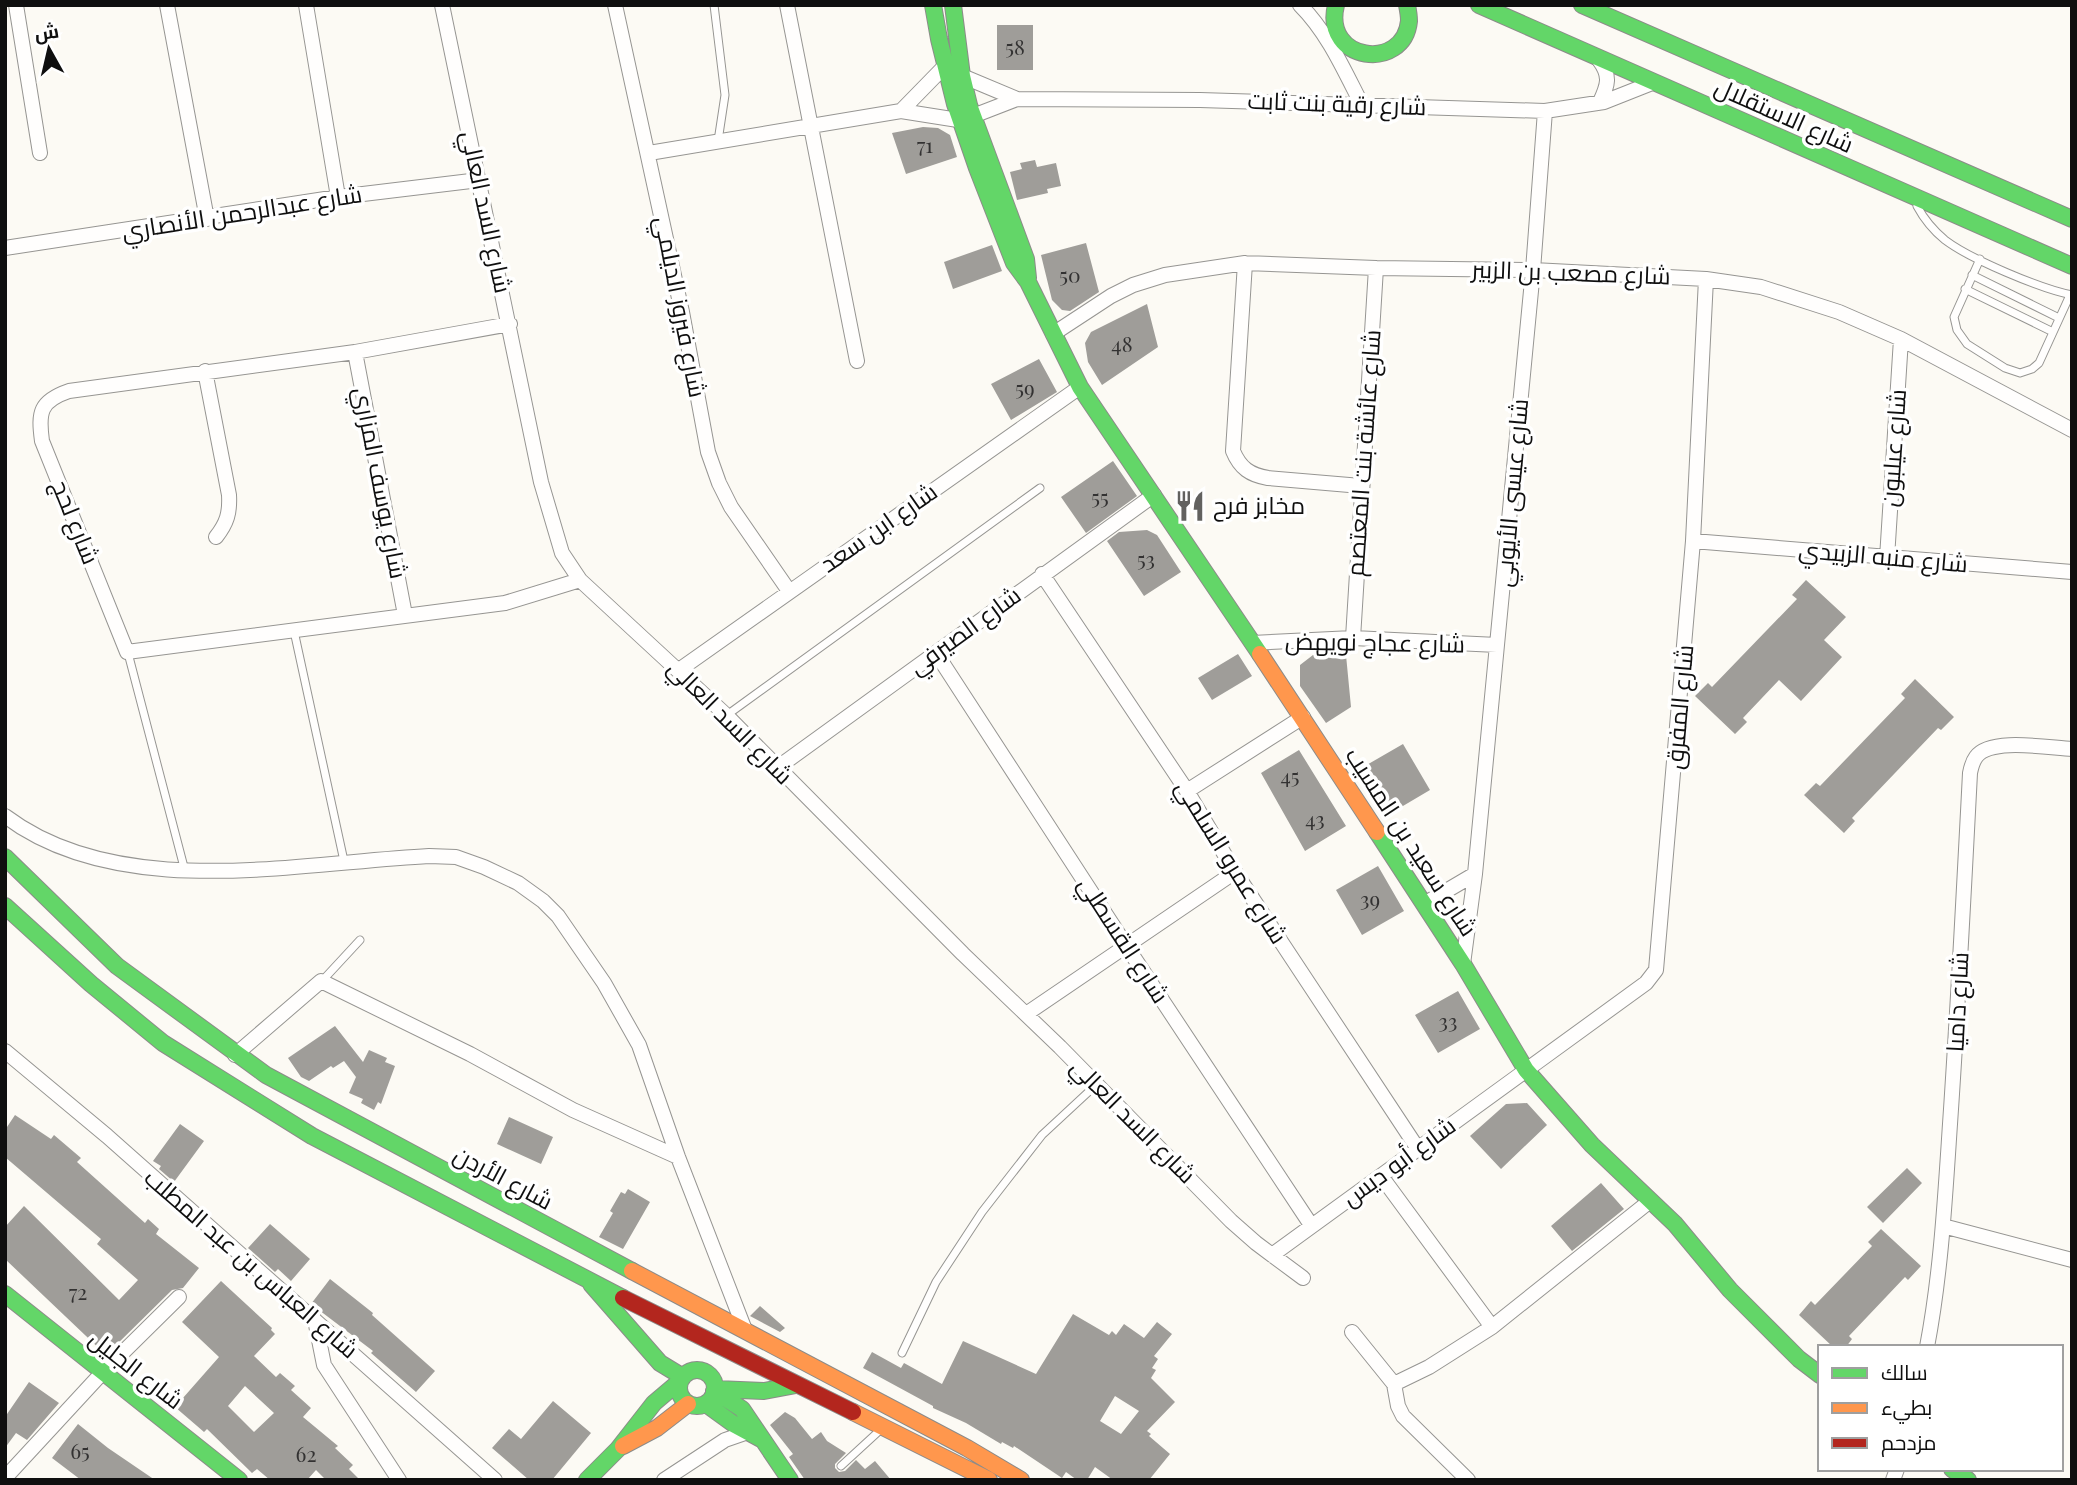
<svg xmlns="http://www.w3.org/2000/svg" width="2077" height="1485" viewBox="0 0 2077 1485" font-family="'Playfair Display',Cairo,serif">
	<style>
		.building { fill: #9f9d99; fill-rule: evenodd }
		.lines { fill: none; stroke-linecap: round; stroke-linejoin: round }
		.lane-casing { stroke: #969592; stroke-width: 9 }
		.street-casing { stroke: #969592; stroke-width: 16 }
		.fast-casing { stroke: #8c8b89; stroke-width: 18 }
		.slow-casing { stroke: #8c8b89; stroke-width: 18 }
		.jam-casing { stroke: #8c8b89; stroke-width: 18 }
		.lane { stroke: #fffefd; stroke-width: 7 }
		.street { stroke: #fffefd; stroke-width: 14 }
		.fast { stroke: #63d668; stroke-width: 16 }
		.slow { stroke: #ff974d; stroke-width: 16 }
		.jam { stroke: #b3261e; stroke-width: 16 }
		.labels { text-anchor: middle; stroke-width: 7; stroke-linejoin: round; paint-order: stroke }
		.number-label { font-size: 21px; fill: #333232 }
		.street-label { font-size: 24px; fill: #0f0f0f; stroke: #fff }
		.poi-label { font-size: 24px; fill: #0f0f0f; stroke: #fff; text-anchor: start }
	</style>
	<rect width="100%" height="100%" fill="#fcfaf4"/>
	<!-- building -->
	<path class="building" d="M997 25H1033V70H997Z
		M923 127 938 128 950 135 957 157 906 174 892 133Z
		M1035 160 1037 167 1056 163 1061 186 1047 189 1048 193 1017 200 1010 172 1022 169 1020 163Z
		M1086 243 1099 292 1070 311 1062 310 1052 300 1041 255Z
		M992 245 1002 271 953 289 944 262Z
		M1147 304 1158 347 1102 385 1088 362 1085 343 1091 332Z
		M1039 359 1057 392 1011 420 991 384Z
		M1113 461 1137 496 1086 533 1061 497Z
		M1147 530 1157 535 1181 572 1144 596 1107 541 1119 532Z
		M1806 580 1846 617 1824 640 1842 657 1801 701 1779 680 1743 718 1747 722 1735 734 1695 696 1708 683 1712 687 1797 599 1792 595Z
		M1238 654 1252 676 1212 700 1198 678Z
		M1313 655H1346L1351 707 1326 723 1300 686V665Z
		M1915 679 1954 717 1941 730 1938 728 1852 818 1855 821 1844 833 1804 795 1816 783 1820 786 1905 698 1901 694Z
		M1403 744 1430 790 1386 816 1358 770Z
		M1299 750 1346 826 1305 851 1261 773Z
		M1378 866 1404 911 1362 935 1336 890Z
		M1458 991 1480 1029 1438 1053 1415 1015Z
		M335 1026 363 1062 369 1050 387 1058 385 1062 395 1066 381 1104 378 1102 374 1110 361 1103 363 1099 349 1093 356 1077 344 1061 333 1068 331 1066 309 1081 301 1077 288 1058Z
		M1527 1103 1547 1125 1501 1169 1470 1136 1506 1104Z
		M15 1115 51 1139 54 1135 81 1158 77 1162 145 1223 148 1219 159 1229 156 1234 199 1268 183 1288 172 1290 106 1355 5 1259V1227L24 1206 119 1300 138 1280 97 1244 101 1239 5 1157V1130Z
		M509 1117 553 1137 541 1164 497 1144Z
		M180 1124 204 1141 174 1182 159 1169 161 1166 153 1161Z
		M1907 1168 1922 1183 1883 1223 1867 1207Z
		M1601 1183 1624 1209 1572 1251 1551 1226Z
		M628 1189 650 1202 623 1249 599 1237 613 1213 610 1211 621 1192 625 1194Z
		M270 1224 310 1259 291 1281 278 1269 275 1272 248 1248Z
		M1881 1229 1921 1266 1908 1280 1905 1277 1849 1336 1852 1339 1846 1347H1833L1799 1315 1811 1301 1815 1305 1872 1246 1868 1242Z
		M330 1279 373 1313 372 1315 435 1371 416 1392 371 1353 373 1351 311 1304Z
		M221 1281 272 1328 271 1330 275 1334 254 1356 276 1377 280 1373 295 1386 291 1390 311 1408 303 1417 338 1446 335 1448 353 1465 349 1469 360 1480H326L316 1470 307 1480H270L257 1469 252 1473 207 1429 204 1432 175 1407 219 1357 182 1322ZM245 1386 274 1413 254 1432 228 1406Z
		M760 1306 785 1328 780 1332 750 1316Z
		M1073 1314 1109 1335 1112 1331 1116 1335 1124 1324 1144 1338 1157 1322 1172 1334 1154 1356 1158 1359 1152 1368 1156 1370 1151 1378 1175 1402 1147 1431 1151 1434 1149 1436 1170 1454 1149 1480H1113L1095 1467 1087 1480H1077L1066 1472 1062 1478 1014 1446 1013 1448 1002 1442 1001 1444 966 1423 933 1408V1406L863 1368 872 1352 901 1368 904 1363 942 1384 963 1341 1036 1374ZM1115 1396 1139 1411 1121 1434 1100 1421Z
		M29 1382 59 1403 27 1440 16 1433 5 1448V1417Z
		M553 1401 591 1433 552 1480H529L492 1448 509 1429 521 1439Z
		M785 1412 795 1418 812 1439 821 1432 827 1441 846 1453 835 1464V1468L839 1472 845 1471 856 1460 865 1469 875 1461 891 1480H805L789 1457 793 1454 770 1425Z
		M78 1424 108 1448 155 1480H81L52 1458Z"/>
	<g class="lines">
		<defs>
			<path id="lane" d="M714 5 725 95 718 141
				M1917 206C1924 219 1934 231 1945 240 1970 259 2041 289 2072 295
				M1980 259 1954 317 1957 330 1967 344 2005 368 2020 373 2032 369 2039 363 2070 295
				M1972 275 2059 318
				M1965 289 2053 332
				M294 631 344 861
				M128 653 185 871
				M727 715 1040 488
				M322 981 360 940
				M902 1353 936 1282 982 1212 1042 1135 1097 1084
				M841 1466 878 1432"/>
			<path id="street" d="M16 5 40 153
				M167 5 207 219
				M306 5 338 197
				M442 5 541 482 562 553 580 580 726 715 963 954 1060 1047 1231 1221 1256 1243 1303 1278
				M615 5 682 312 708 452 719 483 731 507 789 591
				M787 5 857 361
				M1300 5C1328 33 1344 70 1362 105
				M1599 60C1611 76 1608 85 1600 102
				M962 76 1017 99
				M901 111 943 68
				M973 116 1017 99 1200 100 1545 111 1604 102 1652 83
				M649 153 901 111 958 120
				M5 248 338 197 479 180
				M1245 263 1233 451C1240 468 1250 475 1268 478L1361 486
				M510 324 355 352 69 391C40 401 38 412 42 441L127 652 505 603 580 580
				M1053 334 1111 296 1133 285 1165 275 1245 263 1376 268 1533 270 1706 279 1761 287 1839 312 1901 339 2072 430
				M355 352 405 615
				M205 371 229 495C230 513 227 523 216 537
				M1693 541 2072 572
				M1887 558 1901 339
				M1042 574 1187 791 1235 872 1418 1149
				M1353 638 1376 268
				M1252 643 1353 638 1497 645
				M936 653 1127 947 1311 1225
				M679 670 1080 387
				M777 768 1154 495
				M1187 791 1303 717
				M5 816C119 902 296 863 429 856L456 857 484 867 518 883 543 901 558 916 604 983 639 1045 678 1157 745 1330
				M1424 904 1475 874
				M1463 964 1475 874 1533 270 1545 111
				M1026 1014 1235 872
				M5 1051 107 1136 495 1480
				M235 1055 321 981 470 1054 573 1110 678 1157
				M1381 1176 1492 1327
				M1943 1226 2072 1260
				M1272 1255 1646 983 1656 970 1693 541 1706 279
				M315 1320 324 1365 399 1480
				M1352 1332 1394 1384 1398 1406 1403 1416 1468 1480
				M1927 1347C1941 1273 1945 1199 1950 1124 1958 1007 1964 890 1970 773 1971 768 1973 761 1976 757 1990 737 2049 748 2072 749
				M1394 1384 1429 1367 1492 1327 1650 1201
				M5 1478 102 1373 179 1297
				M664 1480 725 1440 751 1431
				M1893 1480 1897 1469"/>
			<path id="fast" d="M933 5 939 39 955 104 977 168 1014 263 1028 282 1080 387 1260 654
				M953 5 962 76 969 105 1026 259 1028 278
				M1336 5C1322 62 1404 72 1409 21 1409 16 1408 10 1407 5
				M1479 5 2072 266
				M1582 5 2072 219
				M1377 832 1463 964 1526 1070 1592 1145 1675 1224 1730 1290 1799 1359 1820 1375
				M5 857 117 966 266 1075 632 1271
				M5 906 91 984 163 1043 312 1136 623 1298
				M591 1284 660 1363 683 1377
				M5 1294 239 1480
				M679 1388a18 18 0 1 1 36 0a18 18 0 1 1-36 0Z
				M716 1389 764 1391 796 1385
				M714 1391 742 1409 790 1480
				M706 1404 735 1425 761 1439
				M1952 1469 1968 1480
				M587 1480 618 1449 654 1403 680 1381"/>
			<path id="slow" d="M1260 654 1377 832
				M632 1271 967 1448 1021 1480
				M853 1412 989 1480
				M623 1446 657 1428 688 1404"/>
			<path id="jam" d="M623 1298 853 1412"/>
		</defs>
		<!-- lane casing -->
		<use href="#lane" class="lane-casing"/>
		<!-- street casing -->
		<use href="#street" class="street-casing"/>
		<!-- fast casing -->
		<use href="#fast" class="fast-casing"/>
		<!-- slow casing -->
		<use href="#slow" class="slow-casing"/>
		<!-- jam casing -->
		<use href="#jam" class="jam-casing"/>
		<!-- lane -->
		<use href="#lane" class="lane"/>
		<!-- street -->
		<use href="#street" class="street"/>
		<!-- fast -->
		<use href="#fast" class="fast"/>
		<!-- slow -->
		<use href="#slow" class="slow"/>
		<!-- jam -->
		<use href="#jam" class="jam"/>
	</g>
	<!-- icons -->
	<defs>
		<symbol id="restaurant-bare" viewBox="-9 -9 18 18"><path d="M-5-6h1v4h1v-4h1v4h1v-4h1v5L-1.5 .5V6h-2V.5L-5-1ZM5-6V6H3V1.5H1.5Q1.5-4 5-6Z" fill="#62615f" stroke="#fff" stroke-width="2.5" paint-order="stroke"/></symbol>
	</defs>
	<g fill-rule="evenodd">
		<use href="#restaurant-bare" x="1168" y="484" width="44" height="44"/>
	</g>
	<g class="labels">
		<!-- number labels -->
		<g class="number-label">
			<text x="1015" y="55">58</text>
			<text x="925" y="153">71</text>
			<text x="1070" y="283">50</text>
			<text x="1122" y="352">48</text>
			<text x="1025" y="396">59</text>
			<text x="1100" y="505">55</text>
			<text x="1146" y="567">53</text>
			<text x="1290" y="784">45</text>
			<text x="1315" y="827">43</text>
			<text x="1370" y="907">39</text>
			<text x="1448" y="1029">33</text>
			<text x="78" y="1300">72</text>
			<text x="80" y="1459">65</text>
			<text x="306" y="1462">62</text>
		</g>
		<!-- street labels -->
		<g class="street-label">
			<text transform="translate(1337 104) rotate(2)" y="8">شارع رقية بنت ثابت</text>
			<text transform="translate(1784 116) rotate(24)" y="8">شارع الاستقلال</text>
			<text transform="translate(486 212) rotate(78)" y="8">شارع السد العالي</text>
			<text transform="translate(242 213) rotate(-9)" y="8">شارع عبدالرحمن الأنصاري</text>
			<text transform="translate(1571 273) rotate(2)" y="8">شارع مصعب بن الزبير</text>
			<text transform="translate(680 307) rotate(79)" y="8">شارع فيروز الديلمي</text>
			<text transform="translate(1894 448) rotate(-86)" y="8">شارع عيلبون</text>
			<text transform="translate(1364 453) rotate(-86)" y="8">شارع عائشة بنت المعتصم</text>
			<text transform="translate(380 483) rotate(79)" y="8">شارع يوسف المزاري</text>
			<text transform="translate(1512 493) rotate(-85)" y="8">شارع عيسى الأيوبي</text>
			<text transform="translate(75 522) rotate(68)" y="8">شارع لحج</text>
			<text transform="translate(879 528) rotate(-35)" y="8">شارع ابن سعد</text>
			<text transform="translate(1883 557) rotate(5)" y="8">شارع منبه الزبيدي</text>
			<text transform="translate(965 631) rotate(-36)" y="8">شارع الصيرفي</text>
			<text transform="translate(1375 643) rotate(1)" y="8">شارع عجاج نويهض</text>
			<text transform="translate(1680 707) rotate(-85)" y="8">شارع المفرق</text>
			<text transform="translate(730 722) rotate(45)" y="8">شارع السد العالي</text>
			<text transform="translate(1411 842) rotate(57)" y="8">شارع سعيد بن المسيب</text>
			<text transform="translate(1231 862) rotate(58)" y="8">شارع عمرو السلمي</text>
			<text transform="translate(1123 940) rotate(57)" y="8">شارع القسطلي</text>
			<text transform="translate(1958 1002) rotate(-87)" y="8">شارع داميا</text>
			<text transform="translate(1133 1121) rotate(45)" y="8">شارع السد العالي</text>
			<text transform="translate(1399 1162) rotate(-36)" y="8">شارع أبو ديس</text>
			<text transform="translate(503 1178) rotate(28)" y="8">شارع الأردن</text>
			<text transform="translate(251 1264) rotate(41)" y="8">شارع العباس بن عبد المطلب</text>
			<text transform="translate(136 1370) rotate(38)" y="8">شارع الجليل</text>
		</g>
		<!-- poi labels -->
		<g class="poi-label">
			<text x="1213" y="514">مخابز فرح</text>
		</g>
	</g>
	<!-- border -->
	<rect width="2077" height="1485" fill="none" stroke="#0f0f0f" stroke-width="14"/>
	<!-- legend -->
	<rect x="1818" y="1345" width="245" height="126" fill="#ffffff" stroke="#9f9f9f" stroke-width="2"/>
	<rect x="1832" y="1368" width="35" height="10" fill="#63d668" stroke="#9f9f9f" stroke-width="2"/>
	<text x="1881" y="1380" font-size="21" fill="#0f0f0f">سالك</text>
	<rect x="1832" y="1403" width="35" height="10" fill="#ff974d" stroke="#9f9f9f" stroke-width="2"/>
	<text x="1881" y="1415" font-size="21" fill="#0f0f0f">بطيء</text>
	<rect x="1832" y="1438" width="35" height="10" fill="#b3261e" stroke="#9f9f9f" stroke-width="2"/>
	<text x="1881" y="1450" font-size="21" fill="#0f0f0f">مزدحم</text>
	<!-- north arrow -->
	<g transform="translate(49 49) rotate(352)" stroke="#ffffff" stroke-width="5" paint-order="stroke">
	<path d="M0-5L12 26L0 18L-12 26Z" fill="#0f0f0f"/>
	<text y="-10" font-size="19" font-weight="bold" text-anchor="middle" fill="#0f0f0f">ش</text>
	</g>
</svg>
